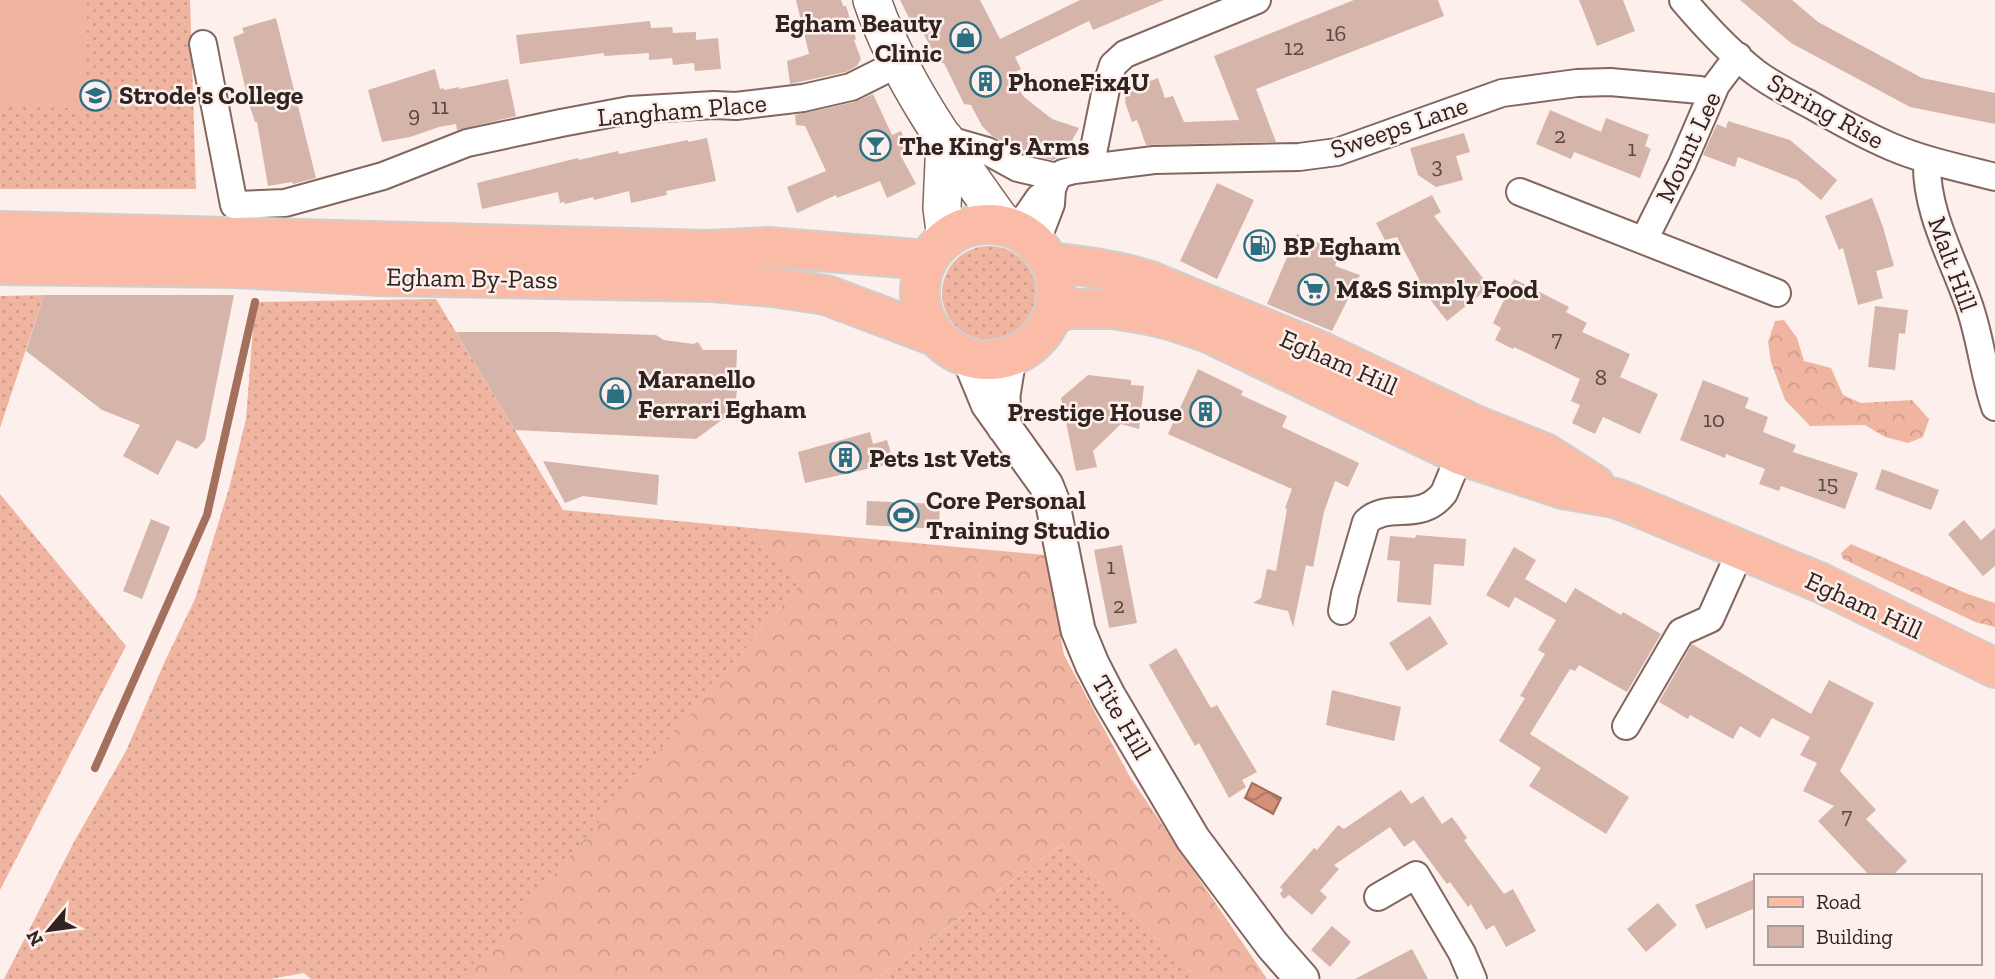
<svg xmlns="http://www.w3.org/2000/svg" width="1995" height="979" viewBox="0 0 1995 979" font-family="'Zilla Slab',serif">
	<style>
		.grass { fill: url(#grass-dots) }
		.forest { fill: url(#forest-crowns) }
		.garden { fill: #f0b5a1 }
		.water { fill: url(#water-waves); stroke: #a4705e; stroke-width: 2 }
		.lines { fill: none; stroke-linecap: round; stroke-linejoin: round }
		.stream { stroke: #a4705e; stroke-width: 8 }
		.building { fill: #d5b4aa }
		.minor-casing { stroke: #83665d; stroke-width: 30 }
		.tertiary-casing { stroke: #83665d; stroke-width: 37 }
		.secondary-casing { stroke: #83665d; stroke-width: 40 }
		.primary-casing { stroke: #d1cfce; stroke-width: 42 }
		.minor { stroke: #fff; stroke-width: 26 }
		.tertiary { stroke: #fff; stroke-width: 33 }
		.secondary { stroke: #fff; stroke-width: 37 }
		.primary { stroke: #fabca7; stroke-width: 38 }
		.labels { text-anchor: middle; stroke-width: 5; stroke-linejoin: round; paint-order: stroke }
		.number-label { font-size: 23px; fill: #594842 }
		.poi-label { font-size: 26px; font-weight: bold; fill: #302420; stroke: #fdefeb; text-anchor: start }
		.street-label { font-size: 26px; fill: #302420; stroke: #fdefeb }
	</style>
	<defs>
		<pattern id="grass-dots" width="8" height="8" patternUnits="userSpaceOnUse" patternTransform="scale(1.75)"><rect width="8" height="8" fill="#f0b5a1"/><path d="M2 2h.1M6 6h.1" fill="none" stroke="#ce9c8a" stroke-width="1.8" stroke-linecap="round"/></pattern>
		<pattern id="forest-crowns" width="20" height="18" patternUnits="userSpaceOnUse" patternTransform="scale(1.75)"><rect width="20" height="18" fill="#f0b5a1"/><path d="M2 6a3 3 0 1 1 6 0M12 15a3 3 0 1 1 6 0" fill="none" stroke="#ce9c8a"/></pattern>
		<pattern id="water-waves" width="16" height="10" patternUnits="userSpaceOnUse" patternTransform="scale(1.75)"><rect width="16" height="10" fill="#d59079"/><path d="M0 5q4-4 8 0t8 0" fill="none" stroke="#ad7563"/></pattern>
	</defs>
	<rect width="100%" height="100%" fill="#fdefeb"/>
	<!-- grass -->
	<path class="grass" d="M0 0H190L196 189H0Z
		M942 293a47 47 0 1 1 94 0a47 47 0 1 1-94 0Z
		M44 295 0 428V296Z
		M436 299 563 510 751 528 801 583 470 976 473 979H311L304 973 270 979H4L74 842 126 751 165 661 195 599 230 485 246 419 255 302Z
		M0 494 126 646 0 890Z
		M1062 844 1199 979H876Z"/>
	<!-- forest -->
	<path class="forest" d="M1784 320 1797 338 1804 361 1831 368 1843 395 1861 403 1912 400 1929 419 1923 437 1908 443 1885 437 1865 425 1810 426 1785 400 1771 362 1768 342 1775 321Z
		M751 528 1045 555 1064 655 1130 777 1267 979H1199L1062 844 876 979H473L469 976 800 584Z
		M1851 544 1968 594 1995 603V627L1975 622 1843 559 1841 553Z"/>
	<!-- garden -->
	<path class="garden" d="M0 0H87L86 109 0 105Z"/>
	<!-- water -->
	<path class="water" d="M1252 783 1281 798 1273 814 1245 798Z"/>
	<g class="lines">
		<!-- stream -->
		<path class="stream" d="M95 768 207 515 255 302"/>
	</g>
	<!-- building -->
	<path class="building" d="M796 0H841L843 6H846L856 39 854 40 861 59 857 66 846 72 790 84 787 61 809 54Z
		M900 0H980L1000 39 1080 0H1164L1093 30 1089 21 1015 57 1021 69 1010 75 1024 97 1052 119 1079 128 1065 153 1053 160 1024 153 992 136 982 126 971 105 964 104 944 63H939L918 23 911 22Z
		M1354 0H1438L1444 16 1256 89 1276 142 1146 145 1137 120 1132 122 1125 102 1126 90 1158 78 1165 98 1173 96 1184 122 1239 120 1214 56Z
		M1579 0H1623L1635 31 1597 46Z
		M1740 0H1792L1818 22 1922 78 1995 93V124L1910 107 1791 43Z
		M276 18 316 178 293 184 292 182 268 186 257 122H255L250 107 233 37 244 33 242 28Z
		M650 21 651 28 672 27 673 33 696 32V40L718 38 721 69 695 71 694 63 673 65 672 58 649 60V53L604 56V53L520 64 516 35Z
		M435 69 440 89 444 88V90L459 87V89L508 79 516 116 457 130 456 124 439 127 410 137 382 142 368 90Z
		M873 94 892 135 901 131 910 151 901 156 916 184 887 198 880 181 837 198 836 195 797 213 787 187 826 171 805 126 796 125 795 115 855 102Z
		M1550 110 1601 132 1606 118 1649 135 1645 146 1651 149 1640 178 1574 152 1571 159 1536 144Z
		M1728 121 1790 140 1837 180 1821 200 1797 180 1738 157 1735 167 1703 155 1717 124 1726 128Z
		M1464 133 1470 152 1456 156 1463 180 1436 187 1418 175 1410 148Z
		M707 138 716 181 666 191 667 195 631 203 629 191 594 200 593 197 565 204 564 202 560 203 558 192 482 209 477 183 578 158 579 160 618 151 619 154 688 140V142Z
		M1217 183 1254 200 1217 279 1180 261Z
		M1432 195 1441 212 1434 216 1490 287 1447 321 1416 282 1419 279 1397 237 1385 240 1376 223Z
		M1872 198 1883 227 1894 266 1876 271 1883 298 1858 305 1843 248 1839 250 1825 216Z
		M1297 234 1340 251 1335 266 1360 275 1332 331 1267 304Z
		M1514 279 1569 307 1566 312 1587 323 1582 332 1630 354 1620 377 1658 394 1640 434 1603 417 1595 434 1572 423 1580 405 1571 401 1580 379 1514 347 1513 349 1495 340 1501 328 1493 323Z
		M44 295H234L205 440 197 449 177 440 158 475 123 456 140 425 102 410 26 351Z
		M1875 306 1908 310 1905 334 1899 333 1895 370 1868 367Z
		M456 332H558L656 335 664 340 693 344 698 342 703 350H737L736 377H739L734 411 696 439 515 430Z
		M1198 369 1243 391 1241 395 1287 416 1282 427 1359 463 1348 487 1335 481 1324 512 1313 567 1306 565 1293 627 1288 611 1253 603 1261 598 1267 569 1276 571 1287 509 1285 508 1292 489 1168 434Z
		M1088 375 1131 380V385L1144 386 1139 429 1121 424 1093 451 1097 467 1076 471 1061 398Z
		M1703 380 1749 398 1745 408 1768 417 1763 432 1796 445 1793 452 1858 473 1845 509 1781 486 1779 491 1759 484 1765 469 1726 454 1725 458 1680 440Z
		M870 432 873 444 887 440 894 463 805 483 798 452Z
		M543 461 659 475 657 505 583 496 565 503Z
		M1882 469 1939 490 1931 510 1875 489Z
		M867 501 940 504 939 529 866 525Z
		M151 519 170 527 142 599 123 591Z
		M1964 520 1981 540 1995 528V566L1983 576 1948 534Z
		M1416 535 1466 539 1464 566 1434 564 1431 605 1397 602 1400 561 1387 560 1390 536 1415 538Z
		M1122 545 1137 623 1109 628 1094 550Z
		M1514 547 1536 560 1525 579 1566 603 1575 588 1621 615 1623 612 1661 634 1627 692 1579 665 1575 671 1570 669 1530 734 1629 797 1606 834 1529 786 1541 768 1499 741 1525 698 1520 696 1545 654 1538 650 1556 620 1515 597 1509 608 1486 595Z
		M1430 616 1448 644 1407 671 1389 643Z
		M1692 644 1811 714 1829 680 1874 703 1840 771 1876 810 1866 819 1907 861 1892 876H1870L1818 821 1834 806 1803 791 1817 763 1800 755 1810 737 1772 718 1760 738 1740 726 1733 739 1690 715 1688 719 1659 702Z
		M1176 648 1211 708 1217 705 1257 772 1242 780 1246 787 1229 798 1199 743 1195 746 1149 665Z
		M1332 690 1401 707 1394 741 1326 725Z
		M1401 790 1411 804 1423 796 1442 824 1452 817 1467 838 1464 840 1504 894 1513 889 1536 931 1506 947 1494 925 1486 930 1471 904 1468 907 1450 882 1447 884 1414 840 1404 847 1390 827 1334 865 1339 869 1320 891 1327 897 1312 915 1289 895 1284 899 1280 894 1283 890 1280 887 1314 848 1317 850 1338 825 1344 829Z
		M1755 879V908L1706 929 1695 905Z
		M1658 903 1677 925 1646 952 1627 929Z
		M1332 926 1351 942 1330 967 1311 950Z
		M1412 949 1428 979H1355Z"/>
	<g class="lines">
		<defs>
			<path id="minor" d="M1683 0C1705 26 1728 51 1755 72 1772 85 1792 95 1811 105 1837 120 1864 135 1892 147 1925 161 1960 168 1995 177
				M203 44 234 205 285 203 383 176 467 143 561 123 630 110 714 105 736 106 803 98 851 87 899 63
				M945 139 987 151 1018 168 1057 177
				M1927 160C1925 212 1954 260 1970 308 1981 341 1984 375 1995 407
				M1090 168 1107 84 1113 65 1125 54 1257 0
				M1520 192 1777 293
				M1017 230 1039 198 1052 189
				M1644 240 1682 164 1716 85 1738 56
				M1036 243 1051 204 1052 189 1057 177 1063 173 1074 170 1154 160 1299 157 1337 152 1502 93 1577 83 1610 82 1700 90 1711 95
				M1342 611 1345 594 1366 522C1389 500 1420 524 1444 493L1466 440
				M1626 726 1681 632 1710 619 1741 550
				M1378 897 1416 875 1462 953 1473 979"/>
			<path id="tertiary" d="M969 358 988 404 1046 485 1052 500 1078 630 1092 664 1109 697 1193 839 1273 946 1302 979
				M1004 427 1003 395 1009 358"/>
			<path id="secondary" d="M872 0C900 82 954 155 1004 225
				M945 139 942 208 946 239"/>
			<path id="primary" d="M920 292a68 68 0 1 1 136 0a68 68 0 1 1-136 0Z
				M0 231 708 250 768 247 927 260
				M1050 262C1084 266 1117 270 1150 281L1320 351 1473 424 1545 453 1595 485
				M0 265 238 268 380 276 712 282 773 287 826 295 935 336
				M1054 314 1068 309H1114L1149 315 1173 321 1211 334 1460 455 1563 489 1615 498 1631 504 1821 583 1995 668"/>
		</defs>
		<!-- minor casing -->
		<use href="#minor" class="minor-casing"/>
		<!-- tertiary casing -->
		<use href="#tertiary" class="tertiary-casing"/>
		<!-- secondary casing -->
		<use href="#secondary" class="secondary-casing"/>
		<!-- primary casing -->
		<use href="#primary" class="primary-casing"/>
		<!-- minor -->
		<use href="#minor" class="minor"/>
		<!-- tertiary -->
		<use href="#tertiary" class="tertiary"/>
		<!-- secondary -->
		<use href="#secondary" class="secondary"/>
		<!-- primary -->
		<use href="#primary" class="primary"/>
	</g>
	<!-- icons -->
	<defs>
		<symbol id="shop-ring" viewBox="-11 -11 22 22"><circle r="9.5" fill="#fdefeb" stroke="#2d6f82" stroke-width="1.5"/><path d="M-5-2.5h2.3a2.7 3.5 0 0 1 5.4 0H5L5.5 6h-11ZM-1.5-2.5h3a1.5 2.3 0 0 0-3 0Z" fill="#2d6f82"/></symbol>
		<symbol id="building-ring" viewBox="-11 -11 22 22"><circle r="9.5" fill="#fdefeb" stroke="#2d6f82" stroke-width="1.5"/><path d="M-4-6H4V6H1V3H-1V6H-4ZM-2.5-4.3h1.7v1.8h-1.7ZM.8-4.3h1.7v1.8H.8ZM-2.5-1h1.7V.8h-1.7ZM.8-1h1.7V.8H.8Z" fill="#2d6f82"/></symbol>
		<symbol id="university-ring" viewBox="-11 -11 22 22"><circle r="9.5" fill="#fdefeb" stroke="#2d6f82" stroke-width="1.5"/><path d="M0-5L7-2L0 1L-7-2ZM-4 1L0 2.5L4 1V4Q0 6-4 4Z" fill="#2d6f82"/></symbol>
		<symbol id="bar-ring" viewBox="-11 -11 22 22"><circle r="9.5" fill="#fdefeb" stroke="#2d6f82" stroke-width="1.5"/><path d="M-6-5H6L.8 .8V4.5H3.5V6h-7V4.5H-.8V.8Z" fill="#2d6f82"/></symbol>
		<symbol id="fuel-ring" viewBox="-11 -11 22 22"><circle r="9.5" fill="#fdefeb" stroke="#2d6f82" stroke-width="1.5"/><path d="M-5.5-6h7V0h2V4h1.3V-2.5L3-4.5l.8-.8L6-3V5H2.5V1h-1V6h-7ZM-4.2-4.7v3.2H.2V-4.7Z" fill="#2d6f82"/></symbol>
		<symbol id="supermarket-ring" viewBox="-11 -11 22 22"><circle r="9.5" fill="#fdefeb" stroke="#2d6f82" stroke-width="1.5"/><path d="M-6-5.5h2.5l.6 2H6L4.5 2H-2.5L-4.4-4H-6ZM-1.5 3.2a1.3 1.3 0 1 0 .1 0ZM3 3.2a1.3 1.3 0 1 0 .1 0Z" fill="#2d6f82"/></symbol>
		<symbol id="stadium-ring" viewBox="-11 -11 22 22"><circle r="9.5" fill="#fdefeb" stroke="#2d6f82" stroke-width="1.5"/><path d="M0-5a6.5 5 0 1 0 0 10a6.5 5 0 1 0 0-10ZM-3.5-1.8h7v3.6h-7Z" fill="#2d6f82"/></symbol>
	</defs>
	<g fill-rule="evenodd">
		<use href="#shop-ring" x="948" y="20" width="35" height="35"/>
		<use href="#building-ring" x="968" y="64" width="35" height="35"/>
		<use href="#university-ring" x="78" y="78" width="35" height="35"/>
		<use href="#bar-ring" x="858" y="128" width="35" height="35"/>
		<use href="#fuel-ring" x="1242" y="228" width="35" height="35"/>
		<use href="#supermarket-ring" x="1296" y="272" width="35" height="35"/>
		<use href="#shop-ring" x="598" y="376" width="35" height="35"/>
		<use href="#building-ring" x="1188" y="394" width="35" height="35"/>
		<use href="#building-ring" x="828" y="440" width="35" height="35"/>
		<use href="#stadium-ring" x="886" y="498" width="35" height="35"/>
	</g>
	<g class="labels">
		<!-- number labels -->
		<g class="number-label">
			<text x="1336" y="41">16</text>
			<text x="1294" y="55">12</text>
			<text x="440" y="114">11</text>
			<text x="414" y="122">9</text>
			<text x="1560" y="143">2</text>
			<text x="1632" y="156">1</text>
			<text x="1437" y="173">3</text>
			<text x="1557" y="346">7</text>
			<text x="1601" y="385">8</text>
			<text x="1714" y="427">10</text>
			<text x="1828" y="491">15</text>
			<text x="1111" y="574">1</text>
			<text x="1119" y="613">2</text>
			<text x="1847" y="823">7</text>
		</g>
		<!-- poi labels -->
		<g class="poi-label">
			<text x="942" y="32" text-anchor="end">Egham Beauty<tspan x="942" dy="30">Clinic</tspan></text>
			<text x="1008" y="91">PhoneFix4U</text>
			<text x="119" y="104">Strode's College</text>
			<text x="899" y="155">The King's Arms</text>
			<text x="1283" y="255">BP Egham</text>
			<text x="1336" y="298">M&amp;S Simply Food</text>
			<text x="638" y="388">Maranello<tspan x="638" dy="30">Ferrari Egham</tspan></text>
			<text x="1182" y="421" text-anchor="end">Prestige House</text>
			<text x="869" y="467">Pets 1st Vets</text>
			<text x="926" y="509">Core Personal<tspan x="926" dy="30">Training Studio</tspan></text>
		</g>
		<!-- street labels -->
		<g class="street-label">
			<text transform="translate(682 110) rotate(-5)" y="9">Langham Place</text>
			<text transform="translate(1826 111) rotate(29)" y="9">Spring Rise</text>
			<text transform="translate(1399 127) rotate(-19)" y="9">Sweeps Lane</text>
			<text transform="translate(1688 147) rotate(-65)" y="9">Mount Lee</text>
			<text transform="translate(1953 264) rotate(70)" y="9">Malt Hill</text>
			<text transform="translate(472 278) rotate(1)" y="9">Egham By-Pass</text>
			<text transform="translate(1339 362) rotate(24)" y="9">Egham Hill</text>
			<text transform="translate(1864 605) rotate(25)" y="9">Egham Hill</text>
			<text transform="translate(1122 717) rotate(60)" y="9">Tite Hill</text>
		</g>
	</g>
	<!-- legend -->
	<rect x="1754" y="874" width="228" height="91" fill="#fdefeb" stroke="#ab9e9a" stroke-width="2"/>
	<rect x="1768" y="897" width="35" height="10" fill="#fabca7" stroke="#ab9e9a" stroke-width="2"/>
	<text x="1816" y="909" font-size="21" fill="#302420">Road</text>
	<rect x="1768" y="926" width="35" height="21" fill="#d5b4aa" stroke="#ab9e9a" stroke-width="2"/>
	<text x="1816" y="944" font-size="21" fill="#302420">Building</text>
	<!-- north arrow -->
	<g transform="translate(49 930) rotate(241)" stroke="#fdefeb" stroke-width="5" paint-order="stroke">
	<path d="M0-5L12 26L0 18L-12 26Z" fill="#302420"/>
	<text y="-10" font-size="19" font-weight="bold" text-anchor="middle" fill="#302420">N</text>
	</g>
</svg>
